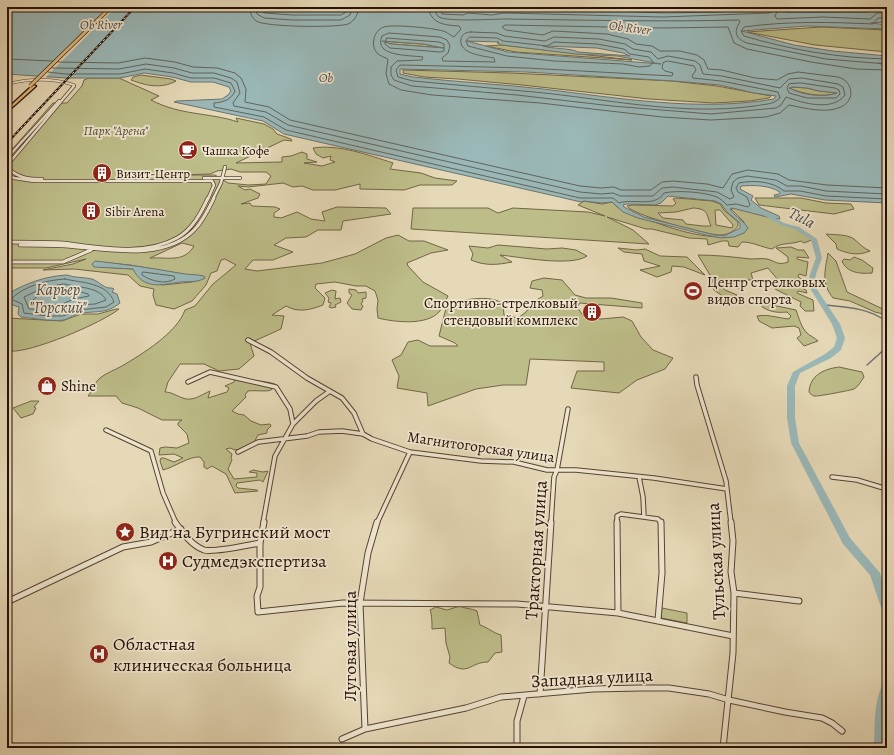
<svg xmlns="http://www.w3.org/2000/svg" width="894" height="755" viewBox="0 0 894 755" font-family="Alegreya,serif">
	<style>
		.green { fill: #bdbd89; stroke: #726647; fill-rule: evenodd }
		.water { fill: #9ab8b8; stroke: #6c7470; fill-rule: evenodd }
		.pier { fill: #e6d9b7 }
		.lines { fill: none; stroke-linecap: round; stroke-linejoin: round }
		.shore { stroke: #60645e; stroke-width: 1 }
		.stream { stroke: #6c7470; stroke-width: 1.5 }
		.river { fill: #9ab8b8; fill-rule: evenodd }
		.minor-far4-casing { stroke: #564232; stroke-width: 3 }
		.minor-far3-casing { stroke: #564232; stroke-width: 4 }
		.minor-far2-casing { stroke: #564232; stroke-width: 4.5 }
		.minor-far1-casing { stroke: #564232; stroke-width: 5.5 }
		.minor-casing { stroke: #564232; stroke-width: 7 }
		.primary-casing { stroke: #260f05; stroke-width: 2.5 }
		.minor-far4 { stroke: #efe6d0; stroke-width: 2 }
		.minor-far3 { stroke: #efe6d0; stroke-width: 2.5 }
		.minor-far2 { stroke: #efe6d0; stroke-width: 3 }
		.minor-far1 { stroke: #efe6d0; stroke-width: 3.5 }
		.minor { stroke: #efe6d0; stroke-width: 5 }
		.primary { fill: #e3bc7c; fill-rule: evenodd }
		.rail-casing { stroke: #260f05; stroke-width: 2 }
		.rail { stroke: #efe6d0; stroke-width: 1; stroke-dasharray: 2.5; stroke-linecap: butt }
		.primary-bridge-casing { stroke: #260f05; stroke-width: 4; stroke-linecap: butt }
		.primary-bridge { stroke: #e3bc7c; stroke-width: 3 }
		.labels { text-anchor: middle; stroke-width: 3.5; stroke-linejoin: round; paint-order: stroke }
		.far-water-label { font-size: 13px; font-style: italic; fill: #4f4a44; stroke: #efe6d0 }
		.far-park-label { font-size: 13px; font-style: italic; fill: #5b4c33; stroke: #efe6d0 }
		.far-poi-label { font-size: 13px; fill: #260f05; stroke: #efe6d0; text-anchor: start }
		.poi-label { font-size: 15px; fill: #260f05; stroke: #efe6d0; text-anchor: start }
		.street-label { font-size: 15px; fill: #260f05; stroke: #efe6d0 }
		.water-label { font-size: 16px; font-style: italic; fill: #4f4a44; stroke: #efe6d0 }
		.near-poi-label { font-size: 18px; fill: #260f05; stroke: #efe6d0; text-anchor: start }
		.near-street-label { font-size: 18px; fill: #260f05; stroke: #efe6d0 }
	</style>
	<rect width="100%" height="100%" fill="#e6d9b7"/>
	<filter id="stains"><feTurbulence type="fractalNoise" baseFrequency=".005" numOctaves="4"/><feColorMatrix values="0 0 0 0 .2 0 0 0 0 .09 0 0 0 0 .02 0 0 0 .5 -.17"/></filter>
	<radialGradient id="worn" r=".72"><stop offset=".6" stop-color="#630" stop-opacity="0"/><stop offset="1" stop-color="#630" stop-opacity=".3"/></radialGradient>
	<!-- green -->
	<path class="green" d="M821 27 887 30V52L815 45 747 32Z
		M379 41 423 44 445 48 391 44Z
		M502 45 632 60 516 52 486 46Z
		M403 70 511 73 672 81 717 86 771 96 769 98 749 101 714 103 649 99 522 85 458 79 424 77 403 73Z
		M141 75 171 79 176 81C161 89 147 86 131 80L133 77Z
		M89 78H119L159 96 151 100C182 116 208 112 238 122L236 118 264 124 273 129 277 134 291 139 292 141 284 140 236 163 282 162V157L291 156 302 152 307 154V159L317 162 304 163 322 166 335 162 330 160 331 156 323 158 316 154 313 148C339 144 368 155 393 163L390 169 421 173 435 178 457 181 452 185H420L404 190 360 189V184L335 190H313L302 186 293 187 283 183 248 187 238 186 245 190 250 189 260 194 258 198 241 204 250 203 252 206 275 207 280 209 274 213V217L281 218 297 212 311 219 325 221 322 212 337 207 386 208 391 214 343 221 341 230H318L306 237 286 238 274 245 293 252 273 260H253L245 269 257 271 322 263 355 254 386 238 398 235 409 241H424L448 250 431 253 407 263 408 266 423 282 448 296C445 301 443 308 439 312 426 326 394 322 378 318L377 309 378 300 375 291 366 286H356L335 282 316 284 315 288 325 298 323 305C310 310 298 313 286 306L272 315 284 316 281 329 250 343 254 356 239 369 219 371 204 364H180L168 382 165 392C172 392 176 396 183 398 192 402 201 395 210 391L208 398 227 392 229 388 225 386 234 382 235 379C248 381 263 380 275 384 274 386 273 388 271 390 268 392 252 390 248 391L245 395 246 397 232 411 238 414 244 415 251 421 261 425 270 424 271 426 267 430V433L258 435 253 444 242 449 235 450 230 448 226 449 232 454 231 458 232 460 228 469 234 479 257 477V473L249 472 253 470 263 472 268 471 263 482 260 480 237 483 236 486 238 488 257 490 258 491 235 493 226 474 212 466 207 469 204 467V462L200 457C189 456 175 467 163 470L160 461 161 458H164L174 462 183 458 174 454 159 455 160 448 165 447 177 448 189 443 187 434 178 425V423L182 420H162L138 408 122 403 116 396H88C92 391 95 382 100 378 106 373 115 370 122 366 142 354 177 333 185 310L195 306 213 284 236 265 225 259 221 260 217 271 211 273 206 285 192 301 174 309 156 305 153 295 154 289 140 286 128 275 74 269 43 270 73 264 86 259 46 268H7V155L53 103H67L82 86 84 80ZM231 169 240 172H266L271 176 266 184 248 185 228 183 215 175H180L210 174 217 171ZM182 243 194 246C184 263 168 257 150 258ZM95 262 130 265 205 278 192 282 162 285 133 269 100 267Z
		M793 87 807 88 819 91 838 93C823 98 803 94 789 88Z
		M677 198 712 201 720 204 724 210 738 222V226C734 232 727 235 719 235 707 235 632 215 627 206L633 205 673 206 676 203 673 199ZM693 208C708 209 706 213 711 226H703L686 224 683 220 663 218 658 213 676 212ZM715 210H720L733 225 732 228 716 225Z
		M755 198H801L826 203 851 204 854 209 834 214 759 205Z
		M584 201 602 204 612 202 617 207C649 220 684 236 720 237 727 238 736 234 744 233V222L730 208H736L776 219 782 224 797 228 814 239 804 243 801 241C790 245 781 242 772 249 761 247 753 242 742 242L738 247 729 246 728 241H722L708 245 707 239 689 238 652 229H646L607 217 633 230 649 244 411 229 413 208H488L498 213 513 208 588 212 605 216 578 205Z
		M826 234C834 235 847 234 854 239 860 244 863 248 870 251 858 256 849 254 837 249L836 244Z
		M498 245 547 249 562 248 576 250 587 256C571 267 520 257 500 255L512 262C497 265 485 266 471 260L473 254 469 246 488 248Z
		M791 247 798 250H804L809 258 797 257V259L808 262 806 276 799 274 798 277 807 282 805 285 798 284 799 287 806 290 807 293 798 291 797 293 813 300 814 311H805L800 306 801 302 775 289 778 280 768 268 751 273 753 280H745L741 284 739 289 724 281 721 285 725 290 737 295 727 299 714 290 711 284 713 280 698 255C717 255 733 257 751 259 756 259 762 258 767 259 776 261 777 266 788 262V257L776 248Z
		M618 248 637 250 645 249 660 256 687 257 705 275 684 267 672 266 671 272 657 277 640 270 660 266 644 261 642 254 624 252Z
		M828 253 836 261 847 292 887 311V315L875 312 850 301 833 298C821 283 825 271 828 253Z
		M854 257 862 260 873 268 872 273C860 274 847 273 842 261L844 259 850 260Z
		M544 278 562 280 575 295 586 298H611L642 303V308L580 303 577 307 584 317 601 319 623 317 632 321 641 337 653 350 673 358 665 369 637 380 619 393 571 388 577 371H604V362L530 359 526 385H503L476 389 428 406 427 393 397 388 399 376 392 360 401 355 408 342 418 340 430 346H458L455 343 439 336 446 308 451 302C467 300 490 294 503 304L504 315 518 318 526 312 532 303 543 296 542 290 530 288 532 281Z
		M349 289 356 290 358 293 366 292V298L362 299 363 301 361 304 363 306 361 310 352 309 347 303 352 295 349 293Z
		M332 290 336 291 335 299 340 298 341 302 335 305 336 307 332 308 329 307 331 303 328 302 329 298 325 293Z
		M762 303 796 310C799 318 801 327 807 333 810 336 814 337 818 341L804 346 797 338 801 335 799 328 794 326 772 328 759 321 757 316C768 314 778 318 789 319L791 316 787 312C777 313 771 312 762 307Z
		M116 309H119C102 323 29 354 9 351L8 350V318L62 321 81 314H98Z
		M839 367 862 372 864 377C861 381 859 386 854 389 852 390 816 397 814 396 812 395 810 394 809 392 810 375 824 369 839 367Z
		M31 401H39L34 407 36 408 33 414 21 418 13 408Z
		M460 606C465 609 471 608 477 611L480 625C489 628 493 633 501 635L502 652 495 653 488 662C470 662 468 677 449 663L450 657 446 643 445 628 432 629C432 624 432 614 430 610L436 607 447 610Z
		M662 608 687 613V623L661 618Z"/>
	<!-- water -->
	<path class="water" d="M7 7H217L291 10V11L322 10 323 11H345L341 10 365 7 443 8 444 10 463 11 470 9 471 10 500 11 506 9 537 11 591 10 663 13 716 12 777 8 887 7V22L871 23 887 25V29L807 26 742 31 794 45 833 51 887 56V64L878 63 887 66V203L825 200 791 194 775 197 774 195 779 194 780 192C769 185 753 185 741 186L740 189 753 196 751 200 761 208 779 216 780 219 771 218 732 208 730 209C734 216 743 220 748 228L744 233 734 237 721 238 706 235 638 218 623 212 612 202 601 203 584 201 581 202 555 196 284 134 263 121 174 102 177 101 222 99 228 95 231 91 229 87 213 82H191L172 77 144 73 120 78H65L7 74ZM382 41 423 44 444 48 391 44ZM467 41 499 42 497 43 502 45 576 54 617 56 661 64 508 52ZM543 46 597 48 623 53 630 56 578 52C571 48 553 49 543 46ZM400 69 526 72 674 81 720 85 754 93 776 96 774 99C698 112 619 98 543 89 500 84 456 82 413 77L400 74ZM793 87 807 88 819 91 837 93C824 98 802 95 789 88ZM668 196 715 201 721 204 728 213 740 223V228L724 236 715 235 644 217 624 207 623 205 626 204 655 205 661 203Z
		M95 261C123 264 151 268 179 273 188 275 196 274 204 276L205 278C197 283 189 281 180 282 162 285 143 290 133 269L94 267 92 264Z
		M67 275C74 278 84 277 92 279 100 282 104 289 112 288L114 289 112 292 117 294 120 303C105 315 95 310 78 314 74 315 71 317 67 319 58 323 32 318 21 317L18 314 19 307 7 303V296L9 293C27 283 46 276 67 275Z"/>
	<!-- pier -->
	<path class="pier" d="M108 7H116L45 78 37 77Z"/>
	<g class="lines">
		<!-- shore -->
		<path class="shore" d="M250 7C250 12 251 17 256 21 265 27 336 28 348 24 355 21 358 14 359 7
			M256 7 257 14 264 18 292 20H341L350 15 353 7
			M261 7V11L265 13 292 15H341L346 12 348 7
			M428 7C431 24 444 25 459 26L461 29 454 37C450 35 447 32 443 31 433 28 393 24 384 27 374 30 370 45 377 53 380 56 384 57 388 59L386 74 389 84 401 90 432 95 540 103 662 117 711 120 766 117 780 113 789 105C805 108 826 114 841 107 856 100 853 81 838 77L798 72 788 74 777 80 755 78 722 70 708 69 704 60 697 55 680 51H660L652 46 636 44 628 39 607 34 553 31 543 35 506 30 502 27 505 25 663 28 728 27 734 43 747 49 811 62 856 69 887 70
			M434 7C435 11 436 15 439 17 448 22 493 19 506 19 584 20 661 22 739 20L740 22C733 32 736 39 747 43L826 59 887 64
			M439 7 442 14 463 15 468 13 492 15 504 13 663 17 769 13 773 11 774 7
			M779 7 775 16 777 19 823 17 870 19 877 13H887
			M785 7 786 12H867L878 7
			M887 18H878L873 24C830 22 787 21 744 27L741 31 744 36C791 50 838 58 887 59
			M471 32 497 33 504 36 545 41 554 37 599 39 625 44 633 49 651 52 658 59 668 56 695 61 700 65 703 74 722 76 780 88 789 79 802 78 838 84 843 87 845 95C832 112 803 103 786 97L781 105 776 108 711 114 612 106 517 95 412 86 394 80 391 75V67L397 61 422 60 423 57C410 55 373 57 382 36L389 33 440 37 447 40 450 46 448 53 442 58 443 61 495 62 494 58C484 56 458 54 461 39 462 34 466 32 471 32Z
			M470 37 497 38 503 41 547 46 554 42 597 44 624 49 630 54 649 57 653 62 650 66 639 67 623 64 554 61 507 56 468 46 466 41Z
			M387 38 439 42 444 44V51L440 52 390 48 385 44Z
			M7 59 52 61
			M668 61 694 66 696 70 692 76 693 78 721 81 778 92 780 98C773 105 764 104 755 106 682 116 607 99 534 92 494 88 453 85 413 81L398 77 396 70 400 65 527 68 672 76 673 73 665 71 662 68 663 63Z
			M58 62 118 63 145 58 175 62 193 67 217 68 235 73 241 78 246 89 245 102 269 107 290 120 580 186 601 188 614 187 621 190H651L662 182 673 181 707 184 723 188 732 174 748 170 778 174 789 180 827 185 887 188
			M52 68 119 69 146 64 174 68 192 73H214L231 78 237 82 240 93 233 103 234 106 266 112 288 125 580 192 601 194 613 193 620 196H653L662 188 673 187 717 192 730 199 734 197 731 190 733 182 738 178 747 176 776 180 787 186H801L826 191 887 194
			M48 72 65 74H120L145 69 173 73 191 78H214L231 83 235 91C231 100 224 102 214 103V107L264 117 286 130 580 198H613L619 203C633 198 655 208 664 193 677 190 705 192 717 197 721 199 724 202 727 205L736 204 748 207 750 205 747 197 738 192 736 188 739 183C754 180 772 181 784 191H800L826 196 887 199
			M801 83 835 88 839 90 840 94 836 98H807L789 93 787 88 789 84Z
			M143 272 174 276 175 279C165 285 151 281 142 275Z
			M65 279C81 283 107 282 114 302L106 307 79 310 63 316H47L24 313 22 304 11 299C24 286 47 280 65 279Z
			M64 284C76 287 100 287 106 300L95 304 76 305 62 311 29 309 24 297 43 288Z
			M62 290 78 291 88 294 89 296 74 299 60 305 34 303 32 301C38 293 53 291 62 290Z"/>
		<!-- stream -->
		<path class="stream" d="M825 305C846 307 870 308 887 322
			M867 365 887 347"/>
		<!-- river -->
		<path class="river" d="M767 213 784 223 799 227 817 239 822 258 816 274 814 285 840 324 845 338 841 350 831 358 800 373 795 386V418L799 443 850 538 880 573 887 594V614L883 613 882 610 870 575 843 544 791 443 787 418V386L793 372 825 354 834 347 837 338 832 324 808 285 810 274 816 258 811 240 795 229 780 225 765 216 764 215Z
			M887 682 886 748H874C875 726 873 704 883 683Z"/>
		<defs>
			<path id="minor-far4" d="M7 84C28 79 53 78 74 85L73 87"/>
			<path id="minor-far3" d="M7 158 59 101
				M7 175 14 178 34 181H212L214 185 208 199
				M204 178H240
				M42 179C30 179 18 178 9 169V163L74 86
				M213 199 221 183 225 167"/>
			<path id="minor-far2" d="M7 242C25 242 44 242 62 243 99 247 143 257 177 238 192 230 201 213 208 198
				M20 245C35 245 51 245 66 246 105 249 165 262 195 229 203 221 209 208 214 198
				M7 262H63L91 250
				M248 340 250 341"/>
			<path id="minor-far1" d="M248 340 271 352 307 378 342 398 354 413 363 434 372 439 410 452 481 461 514 462 547 470H576L654 478 727 489
				M696 377 697 385 726 481 731 523
				M188 382 210 372 276 387 290 409 293 424
				M106 430 151 451 163 493 176 523
				M238 452 258 442 307 436 319 432 342 431 363 434
				M639 477 643 497 644 517
				M832 477 857 480 887 489
				M263 523 275 456 293 424 316 401 330 391
				M377 523 410 452
				M551 523 554 477 557 470 568 409
				M617 523V516L621 514 658 519 661 523"/>
			<path id="minor" d="M175 522C183 533 191 545 204 550 214 553 248 545 260 543
				M264 522 260 543V587L257 596 258 612 343 603 517 604 618 613 733 636
				M617 522 618 613
				M734 593 799 601
				M7 602 123 547 151 542 181 529
				M658 620 662 573 661 522
				M540 694 551 522
				M365 729 360 603 368 553 377 522
				M342 739 365 729 466 708 501 697 593 689 641 688H669L709 694 729 700 785 712 822 718 832 723 842 731
				M517 748V721L524 696
				M723 748 733 653 734 593 731 572 733 541 731 522"/>
			<path id="primary" d="M33 85 36 86 7 112V109Z"/>
		</defs>
		<!-- minor-far4 casing -->
		<use href="#minor-far4" class="minor-far4-casing"/>
		<!-- minor-far3 casing -->
		<use href="#minor-far3" class="minor-far3-casing"/>
		<!-- minor-far2 casing -->
		<use href="#minor-far2" class="minor-far2-casing"/>
		<!-- minor-far1 casing -->
		<use href="#minor-far1" class="minor-far1-casing"/>
		<!-- minor casing -->
		<use href="#minor" class="minor-casing"/>
		<!-- primary casing -->
		<use href="#primary" class="primary-casing"/>
		<!-- minor-far4 -->
		<use href="#minor-far4" class="minor-far4"/>
		<!-- minor-far3 -->
		<use href="#minor-far3" class="minor-far3"/>
		<!-- minor-far2 -->
		<use href="#minor-far2" class="minor-far2"/>
		<!-- minor-far1 -->
		<use href="#minor-far1" class="minor-far1"/>
		<!-- minor -->
		<use href="#minor" class="minor"/>
		<!-- primary -->
		<use href="#primary" class="primary"/>
		<defs>
			<path id="rail" d="M7 143 135 7"/>
		</defs>
		<!-- rail casing -->
		<use href="#rail" class="rail-casing"/>
		<!-- rail -->
		<use href="#rail" class="rail"/>
		<defs>
			<path id="primary-bridge" d="M30 86 111 7"/>
		</defs>
		<!-- primary-bridge casing -->
		<use href="#primary-bridge" class="primary-bridge-casing"/>
		<!-- primary-bridge -->
		<use href="#primary-bridge" class="primary-bridge"/>
	</g>
	<!-- icons -->
	<defs>
		<symbol id="cafe-disc" viewBox="-11 -11 22 22"><circle r="9.5" fill="#8f2418" stroke="#efe6d0"/><path d="M-5.5-4.5H6V0H3Q3 3.5 0 3.5H-2.5Q-5.5 3.5-5.5 0ZM3-3.2v2h1.7v-2ZM-6 4.5H4V6H-6Z" fill="#fff"/></symbol>
		<symbol id="building-disc" viewBox="-11 -11 22 22"><circle r="9.5" fill="#8f2418" stroke="#efe6d0"/><path d="M-4-6H4V6H1V3H-1V6H-4ZM-2.5-4.3h1.7v1.8h-1.7ZM.8-4.3h1.7v1.8H.8ZM-2.5-1h1.7V.8h-1.7ZM.8-1h1.7V.8H.8Z" fill="#fff"/></symbol>
		<symbol id="stadium-disc" viewBox="-11 -11 22 22"><circle r="9.5" fill="#8f2418" stroke="#efe6d0"/><path d="M0-5a6.5 5 0 1 0 0 10a6.5 5 0 1 0 0-10ZM-3.5-1.8h7v3.6h-7Z" fill="#fff"/></symbol>
		<symbol id="shop-disc" viewBox="-11 -11 22 22"><circle r="9.5" fill="#8f2418" stroke="#efe6d0"/><path d="M-5-2.5h2.3a2.7 3.5 0 0 1 5.4 0H5L5.5 6h-11ZM-1.5-2.5h3a1.5 2.3 0 0 0-3 0Z" fill="#fff"/></symbol>
		<symbol id="sight-disc" viewBox="-11 -11 22 22"><circle r="9.5" fill="#8f2418" stroke="#efe6d0"/><path d="M0-6L1.8-2.2L6-1.7L2.9 1.2L3.7 5.4L0 3.3L-3.7 5.4L-2.9 1.2L-6-1.7L-1.8-2.2Z" fill="#fff"/></symbol>
		<symbol id="hospital-disc" viewBox="-11 -11 22 22"><circle r="9.5" fill="#8f2418" stroke="#efe6d0"/><path d="M-5-5h3v3.5h4V-5h3V5h-3V1.5h-4V5h-3Z" fill="#fff"/></symbol>
	</defs>
	<g fill-rule="evenodd">
		<use href="#cafe-disc" x="177" y="139" width="22" height="22"/>
		<use href="#building-disc" x="91" y="162" width="22" height="22"/>
		<use href="#building-disc" x="80" y="200" width="22" height="22"/>
		<use href="#stadium-disc" x="682" y="280" width="22" height="22"/>
		<use href="#building-disc" x="581" y="301" width="22" height="22"/>
		<use href="#shop-disc" x="36" y="375" width="22" height="22"/>
		<use href="#sight-disc" x="114" y="521" width="22" height="22"/>
		<use href="#hospital-disc" x="157" y="550" width="22" height="22"/>
		<use href="#hospital-disc" x="88" y="643" width="22" height="22"/>
	</g>
	<g class="labels">
		<!-- far-water labels -->
		<g class="far-water-label">
			<text transform="translate(101 24) rotate(-1)" y="5">Ob River</text>
			<text transform="translate(630 27) rotate(7)" y="5">Ob River</text>
			<text x="326" y="82">Ob</text>
		</g>
		<!-- far-park labels -->
		<g class="far-park-label">
			<text x="116" y="135">Парк "Арена"</text>
		</g>
		<!-- far-poi labels -->
		<g class="far-poi-label">
			<text x="202" y="155">Чашка Кофе</text>
			<text x="116" y="178">Визит-Центр</text>
			<text x="105" y="216">Sibir Arena</text>
		</g>
		<!-- poi labels -->
		<g class="poi-label">
			<text x="707" y="287">Центр стрелковых<tspan x="707" dy="17">видов спорта</tspan></text>
			<text x="578" y="308" text-anchor="end">Спортивно-стрелковый<tspan x="578" dy="17">стендовый комплекс</tspan></text>
			<text x="61" y="391">Shine</text>
		</g>
		<!-- street labels -->
		<g class="street-label">
			<text transform="translate(481 447) rotate(8)" y="5">Магнитогорская улица</text>
		</g>
		<!-- water labels -->
		<g class="water-label">
			<text transform="translate(802 217) rotate(27)" y="6">Tula</text>
			<text x="58" y="295">Карьер<tspan x="58" dy="18">"Горский"</tspan></text>
		</g>
		<!-- near-poi labels -->
		<g class="near-poi-label">
			<text x="139" y="538">Вид на Бугринский мост</text>
			<text x="182" y="567">Судмедэкспертиза</text>
			<text x="113" y="650">Областная<tspan x="113" dy="21">клиническая больница</tspan></text>
		</g>
		<!-- near-street labels -->
		<g class="near-street-label">
			<text transform="translate(536 550) rotate(-86)" y="6">Тракторная улица</text>
			<text transform="translate(716 561) rotate(-93)" y="6">Тульская улица</text>
			<text transform="translate(350 646) rotate(-90)" y="6">Луговая улица</text>
			<text transform="translate(592 678) rotate(-3)" y="6">Западная улица</text>
		</g>
	</g>
	<!-- margin -->
	<rect width="894" height="755" fill="none" stroke="#e6d9b7" stroke-width="24"/>
	<rect x="8" y="8" width="878" height="739" fill="none" stroke="#260f05" stroke-width="2"/>
	<rect x="12" y="12" width="870" height="731" fill="none" stroke="#260f05"/>
	<rect width="100%" height="100%" filter="url(#stains)"/>
	<rect width="100%" height="100%" fill="url(#worn)"/>
</svg>
